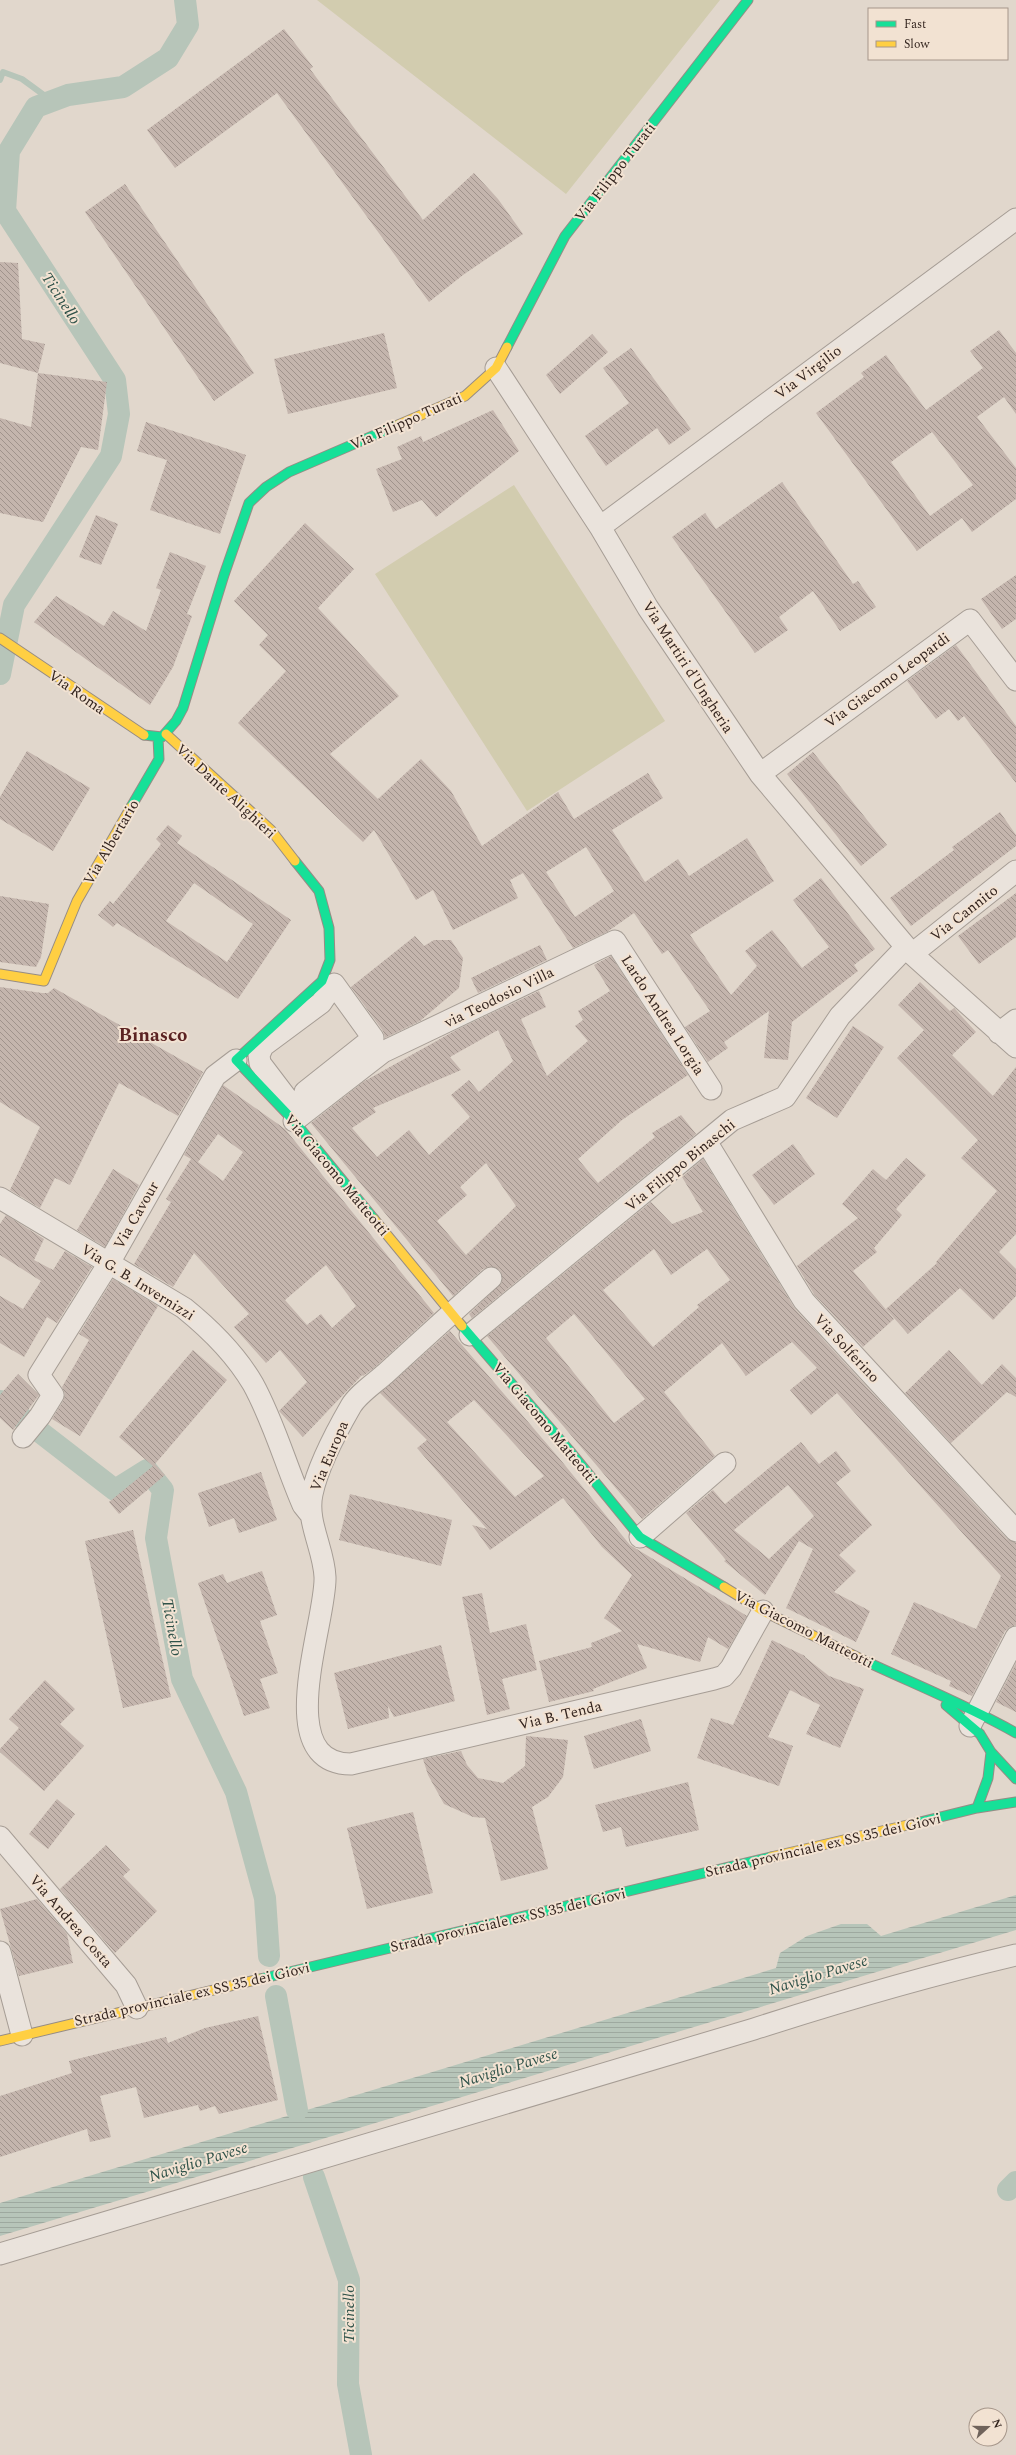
<svg xmlns="http://www.w3.org/2000/svg" width="1016" height="2455" viewBox="0 0 1016 2455" font-family="Spectral,serif">
	<style>
		.pitch { fill: #d2ccaf }
		.water { fill: url(#water-rules) }
		.lines { fill: none; stroke-linecap: round; stroke-linejoin: round }
		.stream { stroke: #b7c5b9; stroke-width: 6 }
		.canal { stroke: #b7c5b9; stroke-width: 22 }
		.building { fill: url(#building-back-hatch); fill-rule: evenodd }
		.street-casing { stroke: #a69d95; stroke-width: 23 }
		.fast-casing { stroke: #968c85; stroke-width: 11 }
		.slow-casing { stroke: #968c85; stroke-width: 11 }
		.street { stroke: #eae3dc; stroke-width: 21 }
		.fast { stroke: #16e098; stroke-width: 9 }
		.slow { stroke: #ffcf43; stroke-width: 9 }
		.labels { text-anchor: middle; stroke-width: 4; stroke-linejoin: round; paint-order: stroke }
		.street-label { font-size: 15px; fill: #33241e; stroke: #f2e2d2 }
		.water-label { font-size: 16px; font-style: italic; fill: #2f5249; stroke: #f2e2d2 }
		.district-label { font-size: 19px; font-weight: bold; fill: #5c2322; stroke: #f2e2d2 }
	</style>
	<defs>
		<pattern id="water-rules" width="6" height="5" patternUnits="userSpaceOnUse"><rect width="6" height="5" fill="#b7c5b9"/><path d="M0 2.5h6" fill="none" stroke="#9ea99f"/></pattern>
		<pattern id="building-back-hatch" width="6" height="6" patternUnits="userSpaceOnUse"><rect width="6" height="6" fill="#c4b5ad"/><path d="M-1 5l2 2M0 0l6 6M5-1l2 2" fill="none" stroke="#a0938c"/></pattern>
	</defs>
	<rect width="100%" height="100%" fill="#e1d7cc"/>
	<!-- pitch -->
	<path class="pitch" d="M317 0H720L566 194Z
		M514 485 665 721 527 811 375 574Z"/>
	<!-- water -->
	<path class="water" d="M1016 1895V1930L0 2236V2203L776 1968 780 1953 807 1936 841 1924H867L881 1936Z"/>
	<g class="lines">
		<!-- stream -->
		<path class="stream" d="M0 80 3 72 22 79 52 101"/>
		<!-- canal -->
		<path class="canal" d="M0 674 14 605 111 456 119 414 115 380 5 211 9 151 36 107 68 95 123 87 168 58 188 25 185 0
			M0 1401 115 1490 147 1470 163 1490 156 1538 182 1679 236 1792 265 1898 269 1956
			M276 1996 297 2110
			M314 2177 349 2280 348 2384 361 2455
			M1008 2190 1016 2182"/>
	</g>
	<!-- building -->
	<path class="building" d="M284 29 313 67 310 69 423 220 474 173 498 199 523 234 463 275 429 302 277 93 175 168 147 130Z
		M125 184 254 373 214 401 85 212Z
		M0 262 18 263 22 339 45 344 38 373 0 363Z
		M999 330 1016 353V414L1004 397 977 417 1016 468V499L972 532 962 518 917 551 816 413 864 377 861 373 886 355 926 410 983 368 970 351ZM932 432 973 485 930 516 891 462Z
		M384 333 397 388 288 414 274 359Z
		M592 334 608 352 560 394 546 375Z
		M631 348 691 429 669 445 657 428 606 466 585 436 629 403 603 368Z
		M38 373 107 382 98 450 81 447 43 522 0 513V418L31 427Z
		M493 410 519 451 436 517 422 500 393 512 376 469 402 459 397 447 421 436 423 442Z
		M146 422 246 455 220 534 150 510 167 460 137 451Z
		M782 482 853 584 858 581 876 607 840 631 813 591 779 617 788 630 755 653 672 537 705 513 716 529Z
		M96 515 118 524 101 565 79 557Z
		M305 523 354 569 318 608 399 696 330 754 378 799 421 759 451 791 482 846 558 792 574 819 648 773 663 798 612 830 645 882 678 859 689 876 747 838 774 881 690 935 731 995 757 966 745 951 772 930 802 968 829 947 793 900 821 878 875 949 854 965 858 971 792 1022 788 1060 764 1058 769 1011 724 1042 728 1048 708 1062 685 1027 710 1011 668 950 662 954 634 913 607 932 573 948 523 873 510 880 518 898 453 930 433 890 416 900 374 830 363 842 238 723 286 671 259 645 268 635 234 601ZM586 847 614 891 575 917 546 872Z
		M170 552 206 566 187 614 192 616 173 667 150 705 34 622 56 596 104 626 113 611 146 631 161 590 156 588Z
		M1016 575V619L1002 629 981 599Z
		M956 645 1016 726V783L964 716 958 721 949 709 936 719 907 681Z
		M27 751 90 788 53 851 0 819V797Z
		M813 752 887 845 861 866 787 774Z
		M1000 812 1016 835V846L911 926 890 898 954 850 952 847Z
		M168 825 182 836 177 843 291 920 238 999 117 923 113 927 98 915 110 901 113 904 161 844 156 839ZM194 883 253 924 227 962 166 921Z
		M1016 893V937L979 964 958 936Z
		M0 896 49 904 41 957 36 967 0 962Z
		M415 936 424 946 434 940H451L463 958 459 988 420 1021 385 1038 383 1031 351 987Z
		M540 945 547 960 478 993 471 978Z
		M611 956 688 1075 622 1120 578 1159 598 1183 655 1137 652 1133 681 1115 696 1134 472 1318 469 1314 502 1282 500 1270 494 1267 483 1269 453 1296 311 1123 363 1082 458 1029 539 991 546 1007 521 1019 547 1076 588 1041 575 1026 583 1020 578 1011 610 991 594 965ZM498 1030 513 1061 479 1092 469 1080 451 1095 470 1117 429 1155 409 1130 377 1157 352 1128 376 1112 373 1108 461 1070 450 1057ZM486 1163 516 1206 466 1255 437 1221 467 1195 460 1187Z
		M920 982 950 1011 954 1008 976 1032 952 1055 993 1096 1016 1067V1234L999 1252 1016 1269V1296L993 1320 960 1288 908 1334 886 1309 937 1263 936 1262 997 1191 961 1158 978 1140 897 1058 924 1030 898 1005Z
		M0 987 42 993H48L54 988 203 1072 178 1116 119 1083 70 1185 55 1178 40 1208 10 1190 40 1127 0 1102Z
		M853 1026 884 1047 837 1118 806 1098Z
		M223 1085 285 1129 434 1313 374 1368 363 1376 362 1375 303 1437 279 1411 307 1382 280 1350 266 1363 234 1327 249 1314 194 1253 173 1287 134 1264 171 1202 166 1199 191 1159 184 1155ZM218 1134 243 1152 223 1181 198 1162ZM326 1265 356 1306 332 1328 321 1314 307 1325 285 1300Z
		M793 1144 815 1174 774 1205 752 1175Z
		M906 1158 926 1175 896 1209 902 1215 874 1248 877 1252 853 1271 894 1319 863 1347 814 1294 797 1266 858 1218 842 1204 873 1169 886 1180Z
		M703 1159 795 1309 1007 1539 1016 1543V1625L1010 1627 1005 1631 972 1696 949 1686 951 1681 891 1654 914 1602 976 1629 1001 1576 837 1393 811 1415 790 1390 817 1368 792 1342 746 1376 722 1343 664 1392 715 1456 642 1519 487 1336 651 1202 672 1224 703 1212 682 1177ZM654 1249 671 1275 707 1249 730 1280 697 1305 699 1307 653 1347 603 1290ZM574 1314 645 1399 614 1423 546 1338Z
		M113 1169 139 1185 105 1247 77 1230Z
		M6 1215 44 1239 34 1260 53 1270 65 1251 92 1267 57 1323 47 1317 24 1357 0 1343V1296L23 1309 41 1281 0 1255V1224Z
		M113 1279 158 1306 80 1436 52 1419 63 1401 65 1394 62 1387 89 1340 79 1334Z
		M450 1331 559 1458 630 1545 747 1616 728 1649 708 1637 700 1662 637 1644 647 1668 593 1689 594 1691 549 1702 539 1661 592 1647 591 1643 622 1631 604 1618 632 1575 602 1547 563 1498 490 1550 472 1525 487 1529 417 1448 427 1440 380 1393ZM474 1400 544 1476 515 1497 447 1422Z
		M193 1350 227 1380 155 1464 165 1475 119 1514 109 1502 153 1466 119 1437Z
		M949 1350 982 1385 1002 1364 1016 1378V1397L1007 1392 951 1443 905 1393Z
		M18 1374 39 1395 13 1430 0 1418V1395Z
		M801 1442 819 1464 836 1451 851 1471 836 1483 872 1525 839 1555 856 1571 834 1592 870 1611 856 1642 786 1608 813 1549 799 1541 765 1595 724 1561 726 1560 686 1513 713 1490 725 1504ZM788 1485 814 1516 769 1559 734 1530Z
		M261 1472 277 1520 239 1533 234 1518 209 1527 198 1493Z
		M350 1494 452 1520 441 1566 339 1540Z
		M133 1530 171 1697 123 1708 85 1541Z
		M262 1571 277 1615 260 1621 278 1673 260 1679 270 1708 244 1716 198 1583 223 1574 227 1583Z
		M482 1593 490 1633 526 1624 537 1670 502 1679 510 1709 487 1715 462 1597Z
		M772 1640 805 1656V1657L829 1676 864 1689 840 1748 806 1734 820 1705 790 1690 768 1737 793 1746 779 1786 697 1758 711 1718 733 1725Z
		M441 1645 455 1701 394 1717 388 1706 389 1718 348 1729 334 1673Z
		M1016 1663V1712L996 1702Z
		M45 1680 75 1709 60 1724 84 1746 44 1791 0 1752V1749L19 1728 9 1719Z
		M641 1719 651 1751 594 1769 584 1736Z
		M526 1736 568 1740 563 1777 548 1797 532 1807 548 1869 501 1881 485 1818 473 1817 444 1804 428 1775 423 1759 461 1751 467 1765 478 1778 503 1783 525 1766Z
		M688 1782 699 1830 626 1847 621 1827 603 1832 595 1805Z
		M57 1799 75 1814 48 1849 29 1834Z
		M413 1812 433 1893 367 1909 347 1828Z
		M106 1845 130 1870 123 1876 157 1911 115 1953 60 1889Z
		M37 1899 67 1934 73 1963 19 1976 0 1909Z
		M258 2016 278 2100 219 2114 215 2106 200 2111 198 2105 144 2118 136 2087 100 2096 111 2137 90 2142 87 2129 0 2157V2096L72 2073 69 2061 166 2037 168 2043 205 2028Z"/>
	<g class="lines">
		<defs>
			<path id="street" d="M496 368 600 527 648 608 760 774 912 954 1016 1047
				M600 527 1016 219
				M760 774 970 620 1016 680
				M912 954 1016 871
				M334 984 373 1038 305 1092 310 1099 295 1109 260 1063 259 1055 263 1046 321 1003Z
				M999 1033 1016 1020
				M294 1121 383 1052 615 941 711 1089
				M707 1143 804 1301 1016 1531
				M0 1198 184 1308C210 1329 236 1355 253 1384 274 1422 286 1466 303 1505L311 1515
				M491 1278C456 1309 421 1341 386 1373 375 1383 358 1394 351 1406 336 1432 318 1465 312 1494 306 1522 324 1549 325 1577 327 1620 270 1764 351 1764L714 1679 724 1676 731 1668 763 1611
				M470 1335 732 1120 785 1097 840 1016 906 947
				M23 1437 40 1416 53 1395 39 1375 109 1263 215 1076 236 1060
				M640 1537 725 1463
				M970 1726 1016 1637
				M0 1837 126 1985 137 2008
				M0 1952 22 2035
				M0 2254 754 2029C841 2001 927 1976 1016 1955"/>
			<path id="fast" d="M507 347 565 236 748 0
				M144 735 162 737 176 721 183 708 224 575 249 503 266 487 289 472 398 425
				M131 807 159 759 158 737
				M295 861 319 891 329 928 330 960 322 981 236 1060 294 1121 374 1219
				M462 1326 569 1450 640 1537 724 1587
				M863 1660C914 1684 967 1705 1016 1733
				M946 1705 980 1734 991 1752 1016 1779
				M977 1808 988 1778 991 1752
				M916 1823 977 1808 1016 1802
				M260 1979 771 1857"/>
			<path id="slow" d="M398 425 465 396 496 368 507 347
				M0 638 144 735
				M166 734 271 830 295 861
				M0 974 44 981 77 901 131 807
				M374 1219 462 1326
				M724 1587 763 1611 863 1660
				M771 1857 916 1823
				M0 2041 260 1979"/>
		</defs>
		<!-- street casing -->
		<use href="#street" class="street-casing"/>
		<!-- fast casing -->
		<use href="#fast" class="fast-casing"/>
		<!-- slow casing -->
		<use href="#slow" class="slow-casing"/>
		<!-- street -->
		<use href="#street" class="street"/>
		<!-- fast -->
		<use href="#fast" class="fast"/>
		<!-- slow -->
		<use href="#slow" class="slow"/>
	</g>
	<g class="labels">
		<!-- street labels -->
		<g class="street-label">
			<text transform="translate(615 172) rotate(-52)" y="5">Via Filippo Turati</text>
			<text transform="translate(808 372) rotate(-37)" y="5">Via Virgilio</text>
			<text transform="translate(406 421) rotate(-24)" y="5">Via Filippo Turati</text>
			<text transform="translate(688 667) rotate(57)" y="5">Via Martiri d'Ungheria</text>
			<text transform="translate(887 680) rotate(-36)" y="5">Via Giacomo Leopardi</text>
			<text transform="translate(77 692) rotate(35)" y="5">Via Roma</text>
			<text transform="translate(226 791) rotate(43)" y="5">Via Dante Alighieri</text>
			<text transform="translate(111 842) rotate(-60)" y="5">Via Albertario</text>
			<text transform="translate(964 913) rotate(-38)" y="5">Via Cannito</text>
			<text transform="translate(499 997) rotate(-26)" y="5">via Teodosio Villa</text>
			<text transform="translate(663 1015) rotate(57)" y="5">Lardo Andrea Lorgia</text>
			<text transform="translate(680 1165) rotate(-39)" y="5">Via Filippo Binaschi</text>
			<text transform="translate(337 1175) rotate(50)" y="5">Via Giacomo Matteotti</text>
			<text transform="translate(136 1215) rotate(-60)" y="5">Via Cavour</text>
			<text transform="translate(138 1282) rotate(32)" y="5">Via G. B. Invernizzi</text>
			<text transform="translate(847 1348) rotate(47)" y="5">Via Solferino</text>
			<text transform="translate(545 1423) rotate(50)" y="5">Via Giacomo Matteotti</text>
			<text transform="translate(329 1456) rotate(-67)" y="5">Via Europa</text>
			<text transform="translate(804 1629) rotate(27)" y="5">Via Giacomo Matteotti</text>
			<text transform="translate(560 1715) rotate(-13)" y="5">Via B. Tenda</text>
			<text transform="translate(823 1845) rotate(-13)" y="5">Strada provinciale ex SS 35 dei Giovi</text>
			<text transform="translate(508 1920) rotate(-13)" y="5">Strada provinciale ex SS 35 dei Giovi</text>
			<text transform="translate(71 1921) rotate(49)" y="5">Via Andrea Costa</text>
			<text transform="translate(192 1994) rotate(-13)" y="5">Strada provinciale ex SS 35 dei Giovi</text>
		</g>
		<!-- water labels -->
		<g class="water-label">
			<text transform="translate(62 298) rotate(57)" y="6">Ticinello</text>
			<text transform="translate(173 1627) rotate(80)" y="6">Ticinello</text>
			<text transform="translate(818 1974) rotate(-17)" y="6">Naviglio Pavese</text>
			<text transform="translate(508 2067) rotate(-17)" y="6">Naviglio Pavese</text>
			<text transform="translate(198 2161) rotate(-17)" y="6">Naviglio Pavese</text>
			<text transform="translate(348 2314) rotate(-90)" y="6">Ticinello</text>
		</g>
		<!-- district labels -->
		<g class="district-label">
			<text x="153" y="1041">Binasco</text>
		</g>
	</g>
	<!-- legend -->
	<rect x="868" y="8" width="140" height="52" fill="#f2e2d2" stroke="#a6968a"/>
	<rect x="876" y="21" width="20" height="6" fill="#16e098" stroke="#a6968a"/>
	<text x="904" y="28" font-size="12" fill="#33241e">Fast</text>
	<rect x="876" y="41" width="20" height="6" fill="#ffcf43" stroke="#a6968a"/>
	<text x="904" y="48" font-size="12" fill="#33241e">Slow</text>
	<!-- north arrow -->
	<g transform="translate(988 2427) rotate(69)"><circle r="19" fill="#f2e2d2" stroke="#a6968a"/>
	<path d="M0-3L7 15L0 10L-7 15Z" fill="#70635b"/>
	<text y="-6" font-size="11" font-weight="bold" text-anchor="middle" fill="#33241e">N</text>
	</g>
</svg>
